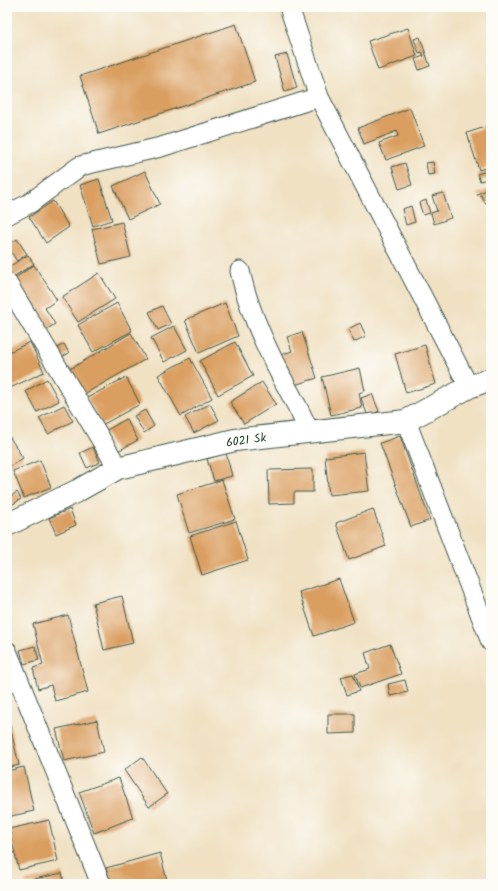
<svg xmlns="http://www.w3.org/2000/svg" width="498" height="891" viewBox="0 0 498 891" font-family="Kalam,sans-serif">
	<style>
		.building { fill: #da9f61 }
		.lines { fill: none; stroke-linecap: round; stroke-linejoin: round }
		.minor-casing { stroke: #3e5649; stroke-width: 21 }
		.tertiary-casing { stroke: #3e5649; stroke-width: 24 }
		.minor { stroke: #fff; stroke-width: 19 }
		.tertiary { stroke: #fff; stroke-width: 22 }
		.labels { text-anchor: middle; stroke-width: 3.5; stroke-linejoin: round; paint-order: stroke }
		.street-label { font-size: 12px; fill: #1f3d34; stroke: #fdfcf7 }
	</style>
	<rect width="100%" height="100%" fill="#fdfcf7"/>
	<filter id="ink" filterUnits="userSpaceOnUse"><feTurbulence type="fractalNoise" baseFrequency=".025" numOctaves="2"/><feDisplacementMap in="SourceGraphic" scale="8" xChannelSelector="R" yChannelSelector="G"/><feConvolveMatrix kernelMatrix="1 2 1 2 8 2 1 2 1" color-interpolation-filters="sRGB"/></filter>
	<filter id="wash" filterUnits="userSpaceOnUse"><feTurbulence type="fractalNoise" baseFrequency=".012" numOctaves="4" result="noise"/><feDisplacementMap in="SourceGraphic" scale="16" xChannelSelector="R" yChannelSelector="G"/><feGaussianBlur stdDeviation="0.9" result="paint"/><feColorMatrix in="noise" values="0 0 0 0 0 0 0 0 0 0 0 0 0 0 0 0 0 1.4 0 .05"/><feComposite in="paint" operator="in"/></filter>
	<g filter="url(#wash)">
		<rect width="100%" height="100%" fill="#f0e1c3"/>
		<g id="blocks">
			<!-- building -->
			<path class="building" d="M236 24 255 82 99 134 80 76Z
				M408 28 417 56 378 70 368 41Z
				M420 37 430 66 419 70 415 59 424 56 422 52 419 53 414 39Z
				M287 54 297 88 285 92 275 57Z
				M410 108 424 146 386 160 379 143 398 136 397 131 364 144 358 128Z
				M491 125V166L479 170 467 133Z
				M433 162 435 174 428 175 426 163Z
				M405 163 412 185 399 189 392 167Z
				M145 171 160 204 128 219 113 186Z
				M488 171 491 178 480 181 477 174Z
				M99 179 112 220 93 226 80 185Z
				M489 189 491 200 485 203 481 195 478 196 477 194Z
				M443 193 451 218 434 224 431 213 437 211 432 196Z
				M426 200 430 213 423 215 419 203Z
				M53 201 69 227 46 243 29 217Z
				M411 206 415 222 406 225 402 209Z
				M122 222 131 257 101 264 92 229Z
				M17 239 27 254 17 261 7 246Z
				M28 255 34 264 13 277 7 268Z
				M34 265 57 300 45 308 55 324 41 333 9 282Z
				M99 273 115 299 78 322 62 297Z
				M117 303 132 331 93 352 78 325Z
				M225 303 238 336 199 353 185 320Z
				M162 306 171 324 158 330 149 312Z
				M360 323 366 336 354 342 348 329Z
				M174 326 187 350 164 362 151 338Z
				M302 332 317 378 291 386 280 355 292 351 287 337Z
				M131 333 146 359 79 397 65 372Z
				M30 342 44 372 8 389 7 353Z
				M235 342 253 376 218 395 200 361Z
				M64 344 69 353 57 360 52 351Z
				M425 345 436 384 406 393 395 354Z
				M190 358 212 398 181 416 158 375Z
				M360 368 365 391 359 393 362 408 331 415 322 377Z
				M126 377 140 404 102 425 87 398Z
				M47 379 59 401 37 412 26 391Z
				M262 382 276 404 244 424 230 402Z
				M372 394 379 411 368 416 361 398Z
				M7 398 12 408 7 411Z
				M210 404 219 420 194 433 185 417Z
				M64 405 73 421 48 434 39 418Z
				M145 410 154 426 144 433 134 416Z
				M126 419 138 440 116 452 105 431Z
				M9 436 23 458 7 468V438Z
				M400 436 430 520 411 527 380 443Z
				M93 447 100 462 87 468 80 453Z
				M364 452 369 491 329 495 325 457Z
				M226 453 232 476 214 481 207 459Z
				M40 460 51 487 24 498 13 471Z
				M313 469V492H294V503L269 504 268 470Z
				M222 480 235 519 189 533 177 494Z
				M17 492 21 499 7 508V499Z
				M70 509 76 525 56 534 49 518Z
				M373 509 386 546 349 560 336 523Z
				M236 521 248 560 202 575 190 536Z
				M339 579 354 622 314 636 299 592Z
				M122 596 133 643 104 650 93 603Z
				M68 615 88 692 55 701 51 685 38 689 33 668 43 665 33 624Z
				M390 644 401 674 360 688 355 674 370 669 365 653Z
				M35 646 39 660 24 664 20 650Z
				M353 674 359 691 347 695 341 677Z
				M405 680 408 692 390 696 388 684Z
				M328 714H355V733L328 734Z
				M97 720 104 752 64 761 56 729Z
				M7 722H9L19 765 7 768Z
				M142 757 167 794 149 807 124 770Z
				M24 767 34 811 7 817V771Z
				M119 778 133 818 94 833 79 792Z
				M49 820 58 861 19 870 9 829Z
				M160 853 168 884H110L106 868Z
				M62 873 65 884H26L25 881Z"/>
		</g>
	</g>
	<g filter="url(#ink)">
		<use href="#blocks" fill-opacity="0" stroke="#3e5649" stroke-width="1"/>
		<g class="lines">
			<defs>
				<path id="minor" d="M289 7 319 97 469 387
					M7 215 30 203 80 166 161 147 319 97
					M240 271C248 308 263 341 280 374 290 394 301 411 309 432
					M7 283 118 468
					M406 421 491 642
					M7 651 101 884"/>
				<path id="tertiary" d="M7 525 77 491 118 468 235 440 406 421 469 387 491 379"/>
			</defs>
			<!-- minor casing -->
			<use href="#minor" class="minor-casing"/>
			<!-- tertiary casing -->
			<use href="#tertiary" class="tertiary-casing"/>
			<!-- minor -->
			<use href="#minor" class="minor"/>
			<!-- tertiary -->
			<use href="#tertiary" class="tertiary"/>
		</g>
	</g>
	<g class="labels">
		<!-- street labels -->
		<g class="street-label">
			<text transform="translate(246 440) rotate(-8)" y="4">6021 Sk</text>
		</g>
	</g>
	<!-- margin -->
	<rect width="498" height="891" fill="none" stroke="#fdfcf7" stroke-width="24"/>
</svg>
